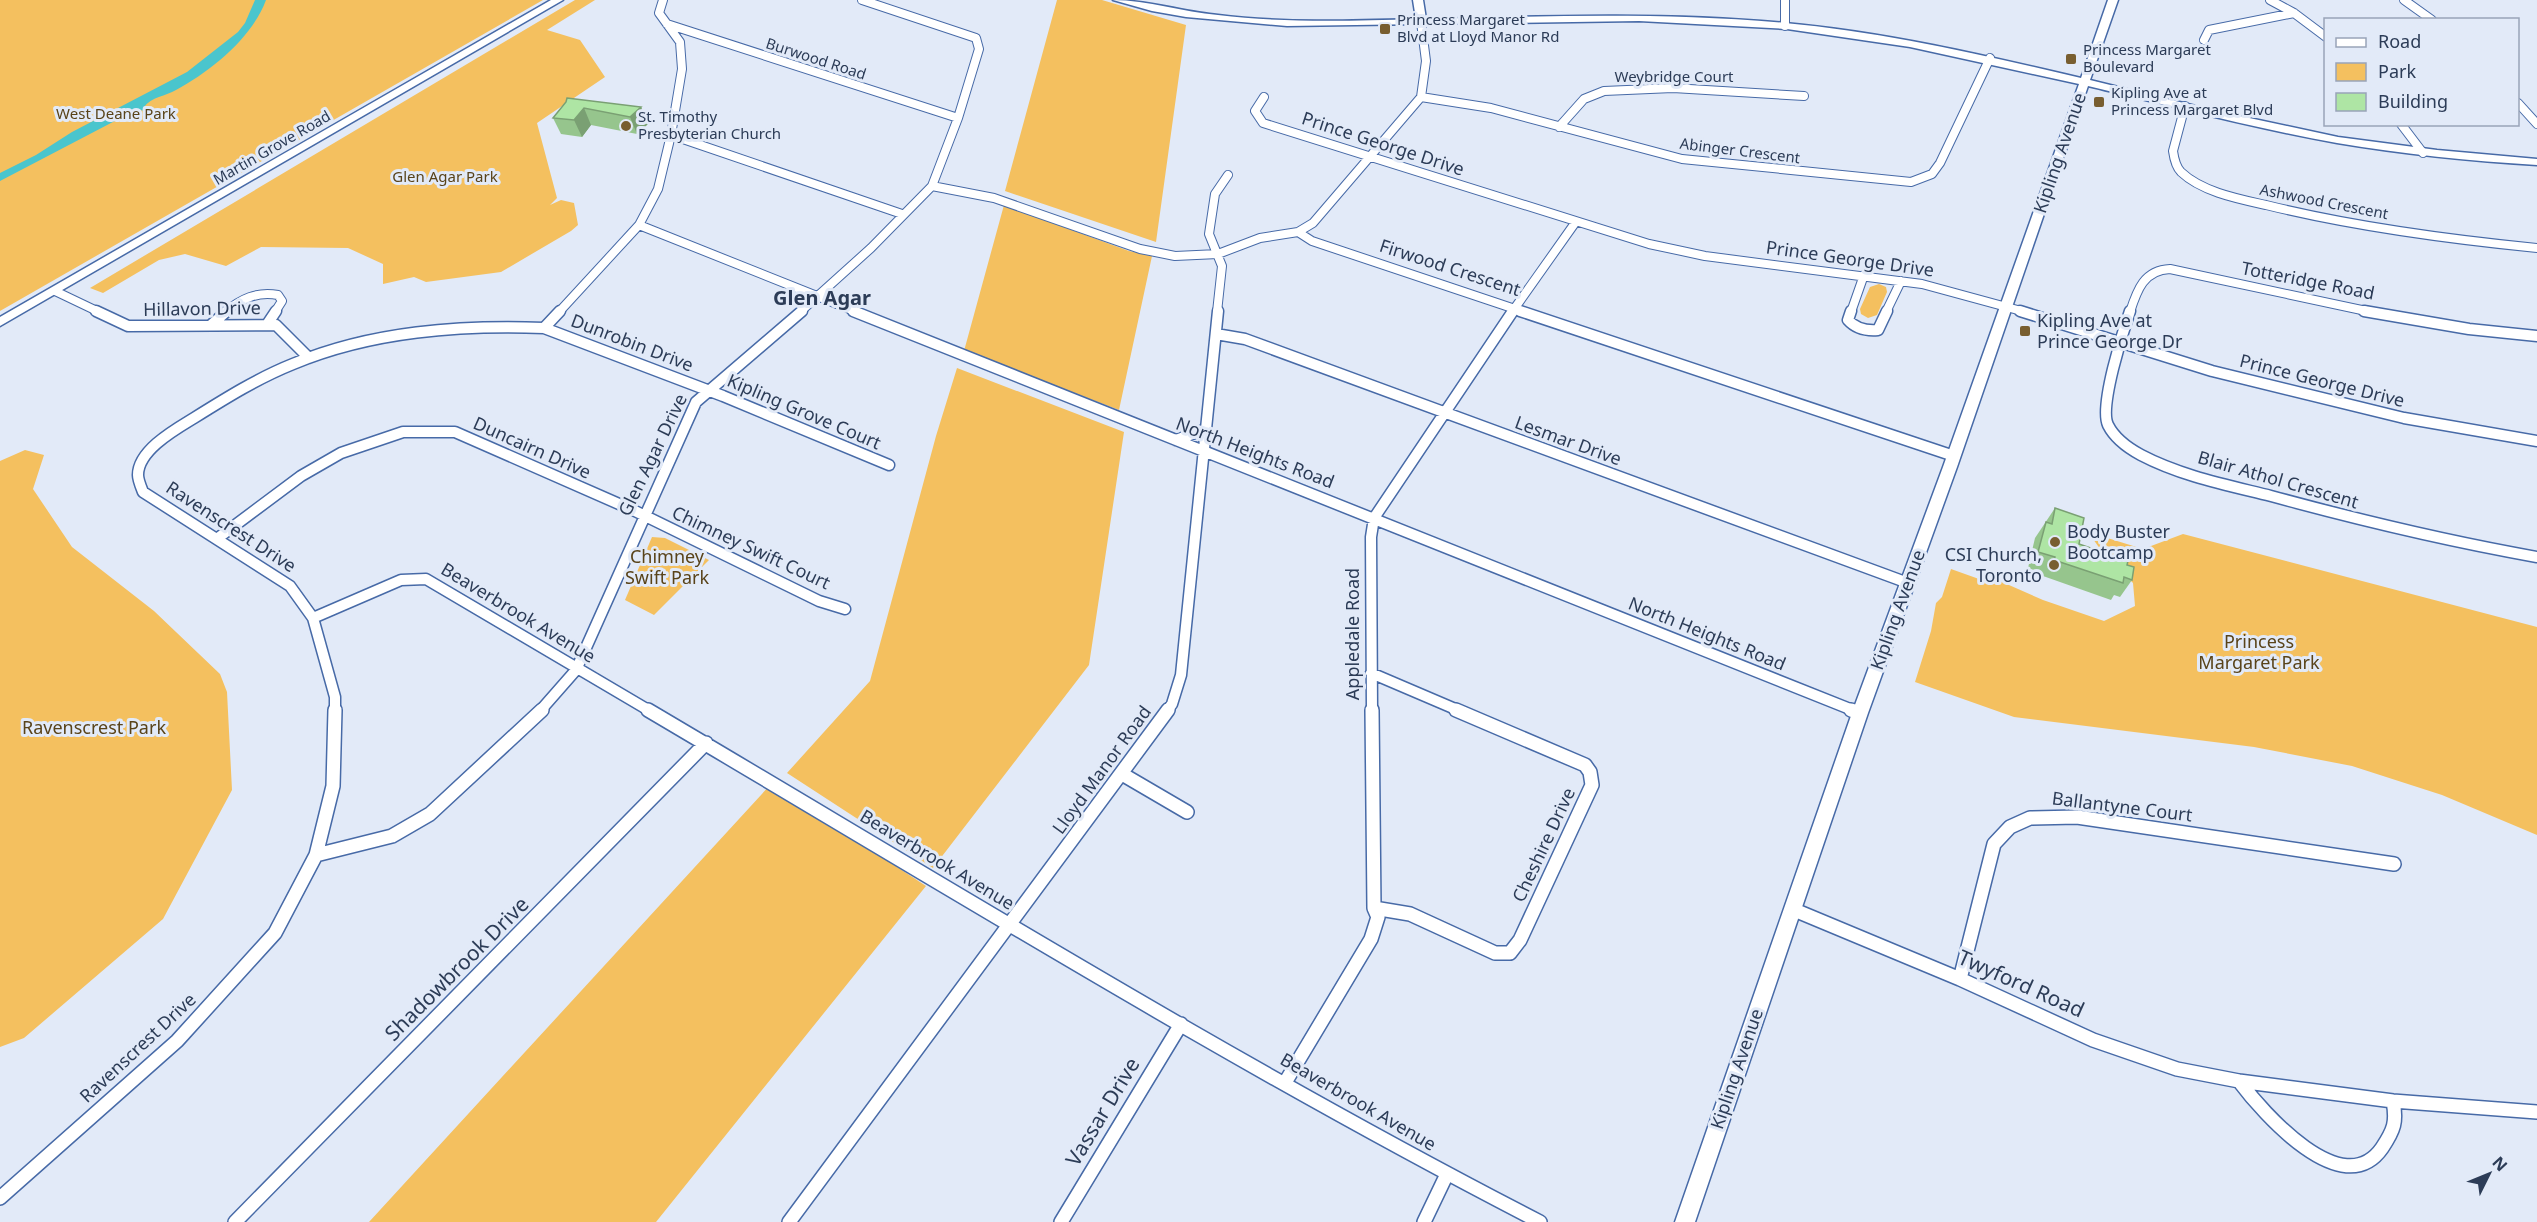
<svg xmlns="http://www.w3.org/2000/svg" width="2537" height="1222" viewBox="0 0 2537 1222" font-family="'Noto Sans',sans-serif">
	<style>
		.green { fill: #f4c05f }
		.water { fill: #4ac5cd }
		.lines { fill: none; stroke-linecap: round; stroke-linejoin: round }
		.stream { stroke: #4ac5cd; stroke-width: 3 }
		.street-far2-casing { stroke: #476aa7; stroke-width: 10 }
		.street-far1-casing { stroke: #476aa7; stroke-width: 13 }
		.street-casing { stroke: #476aa7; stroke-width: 16 }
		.secondary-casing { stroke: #476aa7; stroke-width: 3 }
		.street-far2 { stroke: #fff; stroke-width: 8 }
		.street-far1 { stroke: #fff; stroke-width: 10 }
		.street { stroke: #fff; stroke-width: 13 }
		.secondary { fill: #fff; fill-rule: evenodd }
		.wall { fill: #96c58d }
		.shaded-wall { fill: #7aa073 }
		.building { fill: #aee5a4; stroke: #7aa073; stroke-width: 1.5 }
		.poi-dot { fill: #785e30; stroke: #e2eaf8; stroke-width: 2 }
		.labels { text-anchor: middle; stroke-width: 6; stroke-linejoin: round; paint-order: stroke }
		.far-poi-label { font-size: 15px; fill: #2c3c57; stroke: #e2eaf8; text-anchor: start }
		.far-street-label { font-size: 15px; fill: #2c3c57; stroke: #e2eaf8 }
		.far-park-label { font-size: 15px; fill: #594319; stroke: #e2eaf8 }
		.street-label { font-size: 18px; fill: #2c3c57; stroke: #e2eaf8 }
		.poi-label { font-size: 18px; fill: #2c3c57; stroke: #e2eaf8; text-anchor: start }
		.park-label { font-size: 18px; fill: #594319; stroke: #e2eaf8 }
		.neighbourhood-label { font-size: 20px; font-weight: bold; fill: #2c3c57; stroke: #e2eaf8 }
		.near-street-label { font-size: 21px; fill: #2c3c57; stroke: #e2eaf8 }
	</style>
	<rect width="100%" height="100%" fill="#e2eaf8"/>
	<!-- green -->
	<path class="green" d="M0 0H543L0 311Z
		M575 0H595L547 30 580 40 605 77 537 123 557 198 550 205 561 200 574 203 578 225 571 231 501 272 426 282 414 277 383 284V264L348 248 261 247 226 266 185 254 159 260 103 293 90 288Z
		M1057 0H1102L1186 25 1156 242 1005 191Z
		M1004 205 1129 251 1152 256 1119 410 964 351Z
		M1879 284 1886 287 1887 292 1877 315 1868 318 1861 314 1860 309 1870 287Z
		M957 368 1124 432 1089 665 933 868 787 773 870 681 936 436Z
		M25 450 44 455 33 489 72 547 154 611 220 674 227 692 232 790 163 919 24 1038 0 1047V461Z
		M2088 532 2143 549 2183 534 2537 627V835L2442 795 2352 766 2254 747 2014 717 1915 682 1931 631 1936 603 1942 597 1951 569 1979 579 1993 578 2043 600 2104 621 2135 606 2133 583 2103 553Z
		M652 537 665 538 709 560 654 615 625 600Z
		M771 784 926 886 656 1222H369Z"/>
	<!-- water -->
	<path class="water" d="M255 0H266C252 38 211 71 176 90 166 96 151 97 144 107L148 108 132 112 0 181V173L36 155 72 132 187 72 238 32 245 23Z"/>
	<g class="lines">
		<!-- stream -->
		<path class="stream" d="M142 109 153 110"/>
		<defs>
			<path id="street-far2" d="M1785 0V26
				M2270 0 2294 13 2326 37
				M2404 0 2432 20
				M667 24 958 118
				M2204 40 2209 30 2294 13
				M1264 97 1255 111 1263 123 1649 244 1705 256 1922 284 2025 312
				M1421 97 1491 108 1682 159 1911 182 1932 174 1940 163 1990 58
				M2518 103 2537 124
				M2185 106 2173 151C2174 158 2176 167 2181 172 2202 192 2239 199 2266 205 2355 227 2446 239 2537 248
				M2401 124 2423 153
				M1559 127 1584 99 1604 91 1673 88 1804 96
				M671 135 902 214
				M932 186 994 198 1140 249 1175 256 1218 254 1260 238 1298 232 1313 223 1421 97 1426 61 1421 22
				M639 225 857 312
				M1298 232 1312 241 1524 312
				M55 291 99 312
				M225 312C241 299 257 291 278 295L282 301 275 312
				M559 312 639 225 658 189 671 135 682 69 680 42 659 13 663 0
				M800 312 871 248 932 186 958 118 979 49 976 38 862 0
				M1217 312 1222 266 1209 234 1215 194 1228 175
				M1512 312 1575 223
				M1851 312 1864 275
				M1886 312 1901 281
				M2130 312C2137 290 2144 270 2170 269L2371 312"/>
			<path id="street-far1" d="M96 311 128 326 276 325 309 358
				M853 311 1855 711
				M1520 311 1954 456
				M1851 311 1848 320C1856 329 1866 331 1878 330L1887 311
				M2020 311 2212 371 2404 418 2537 441
				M2130 311C2123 331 2099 407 2108 425 2115 439 2128 448 2141 455 2181 476 2227 485 2271 496 2359 520 2447 541 2537 557
				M2364 311 2469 329 2537 336
				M268 323 276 311
				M211 325 227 311
				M544 328 723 396 889 465
				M1216 334 1245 339 1908 583
				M1176 440 1206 429
				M218 538 301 476 341 453 403 432H455L635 511 819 601 845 609
				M313 618 401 580 426 579 650 711
				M1371 673 1460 711
				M335 711V697L313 618 290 586 143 492C141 487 138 480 138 475 138 450 176 429 194 418 226 398 258 378 293 364 372 331 460 325 544 328L560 311
				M540 711 576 670 696 402 802 311
				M1167 711 1172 704 1181 675 1218 311
				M1372 711 1371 537 1374 518 1513 311"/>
			<path id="street" d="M648 710C943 884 1235 1065 1540 1222
				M1851 710 1860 713
				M1122 774 1187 812
				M316 855 392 836 430 814 542 710
				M1374 908 1410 914 1495 953H1510L1520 940 1592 785 1590 772 1585 765 1456 710
				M1792 909 1960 979 2093 1040 2177 1069 2239 1081 2393 1101 2537 1112
				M1960 979 1994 844 2010 827 2030 818 2077 817 2394 864
				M1286 1081 1371 939 1378 917 1374 908 1372 710
				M2239 1081C2263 1113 2343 1204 2382 1148 2394 1130 2397 1122 2393 1101
				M0 1198 177 1041 275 933 316 855 333 786 335 710
				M235 1222 706 743
				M789 1222 1168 710
				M1061 1222 1181 1024
				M1424 1222 1447 1174"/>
			<path id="secondary" d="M551 0H563L0 326V317Z
				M1113 0C1148 0 1183 12 1218 15 1283 23 1350 21 1416 19L1413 0H1423L1426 19C1545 16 1666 12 1785 23 1885 32 1983 55 2081 78L2108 0H2118L2090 80 2212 110 2338 137 2437 150 2537 159V165C2470 161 2403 154 2337 143 2253 128 2171 106 2088 86L1957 467 1868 713 1695 1222H1675L1852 713 1943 467 2079 84 1910 47 1787 29 1639 21 1287 26 1186 17 1152 11Z"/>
		</defs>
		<!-- street-far2 casing -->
		<use href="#street-far2" class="street-far2-casing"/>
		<!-- street-far1 casing -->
		<use href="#street-far1" class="street-far1-casing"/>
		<!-- street casing -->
		<use href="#street" class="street-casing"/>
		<!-- secondary casing -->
		<use href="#secondary" class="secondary-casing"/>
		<!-- street-far2 -->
		<use href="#street-far2" class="street-far2"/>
		<!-- street-far1 -->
		<use href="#street-far1" class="street-far1"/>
		<!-- street -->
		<use href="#street" class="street"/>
		<!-- secondary -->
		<use href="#secondary" class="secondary"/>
	</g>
	<!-- wall -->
	<path class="wall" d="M566 102 641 107 648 124 637 134 591 125 582 137 561 134 553 118Z
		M2055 508 2079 544 2127 565 2132 580 2120 597 2114 595 2111 600 2043 576V574L2028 568 2035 538Z"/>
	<!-- shaded-wall -->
	<path class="shaded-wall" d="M641 107 648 124 637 134 630 117Z
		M584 108 591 125 582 137 574 120Z"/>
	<!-- building -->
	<path class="building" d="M567 98 641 107 630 117 584 108 574 120 553 118 566 102Z
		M2055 508 2084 518 2079 544 2128 561 2127 565 2134 567 2132 580 2124 577 2123 583 2054 560 2055 557 2038 552 2046 522 2052 524Z"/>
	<!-- markers -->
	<g class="poi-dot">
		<rect x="1379" y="23" width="12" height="12" rx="3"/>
		<rect x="2065" y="53" width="12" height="12" rx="3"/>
		<rect x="2093" y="96" width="12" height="12" rx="3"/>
		<circle cx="626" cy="126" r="6"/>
		<rect x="2019" y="325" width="12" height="12" rx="3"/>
		<circle cx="2055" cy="542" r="6"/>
		<circle cx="2054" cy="565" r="6"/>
	</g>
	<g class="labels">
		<!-- far-poi labels -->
		<g class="far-poi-label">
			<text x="1397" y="25">Princess Margaret<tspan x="1397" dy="17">Blvd at Lloyd Manor Rd</tspan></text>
			<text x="2083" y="55">Princess Margaret<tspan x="2083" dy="17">Boulevard</tspan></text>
			<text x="2111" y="98">Kipling Ave at<tspan x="2111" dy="17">Princess Margaret Blvd</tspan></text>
			<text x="638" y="122">St. Timothy<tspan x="638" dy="17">Presbyterian Church</tspan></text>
		</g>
		<!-- far-street labels -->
		<g class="far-street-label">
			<text transform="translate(816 59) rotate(18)" y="5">Burwood Road</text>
			<text x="1674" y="82">Weybridge Court</text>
			<text transform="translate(272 148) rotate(-30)" y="5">Martin Grove Road</text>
			<text transform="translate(1740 151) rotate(7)" y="5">Abinger Crescent</text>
			<text transform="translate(2324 202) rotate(11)" y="5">Ashwood Crescent</text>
		</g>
		<!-- far-park labels -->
		<g class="far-park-label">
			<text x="116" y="119">West Deane Park</text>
			<text x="445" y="182">Glen Agar Park</text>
		</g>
		<!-- street labels -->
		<g class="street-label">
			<text transform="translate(1383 144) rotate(18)" y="6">Prince George Drive</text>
			<text transform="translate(2060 153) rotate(-71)" y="6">Kipling Avenue</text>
			<text transform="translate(1850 259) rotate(8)" y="6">Prince George Drive</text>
			<text transform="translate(1450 268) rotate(18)" y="6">Firwood Crescent</text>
			<text transform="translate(2308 281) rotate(11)" y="6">Totteridge Road</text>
			<text transform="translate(202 309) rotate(-1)" y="6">Hillavon Drive</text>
			<text transform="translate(632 343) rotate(21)" y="6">Dunrobin Drive</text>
			<text transform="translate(2322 381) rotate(14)" y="6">Prince George Drive</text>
			<text transform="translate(804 412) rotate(23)" y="6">Kipling Grove Court</text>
			<text transform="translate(1568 441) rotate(20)" y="6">Lesmar Drive</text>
			<text transform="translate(532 448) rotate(24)" y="6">Duncairn Drive</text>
			<text transform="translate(1255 453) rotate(21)" y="6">North Heights Road</text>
			<text transform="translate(653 455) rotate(-64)" y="6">Glen Agar Drive</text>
			<text transform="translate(2278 480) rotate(16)" y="6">Blair Athol Crescent</text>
			<text transform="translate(231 527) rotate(33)" y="6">Ravenscrest Drive</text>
			<text transform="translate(751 548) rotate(25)" y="6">Chimney Swift Court</text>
			<text transform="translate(1898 610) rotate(-70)" y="6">Kipling Avenue</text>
			<text transform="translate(518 613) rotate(31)" y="6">Beaverbrook Avenue</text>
			<text transform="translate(1353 634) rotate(-90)" y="6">Appledale Road</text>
			<text transform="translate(1707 634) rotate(22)" y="6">North Heights Road</text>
			<text transform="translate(1102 770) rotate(-54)" y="6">Lloyd Manor Road</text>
			<text transform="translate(2122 807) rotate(7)" y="6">Ballantyne Court</text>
			<text transform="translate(1544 845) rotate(-65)" y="6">Cheshire Drive</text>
			<text transform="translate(937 860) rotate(31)" y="6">Beaverbrook Avenue</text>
			<text transform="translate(138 1048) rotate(-43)" y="6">Ravenscrest Drive</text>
			<text transform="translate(1737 1069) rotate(-71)" y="6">Kipling Avenue</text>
			<text transform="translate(1358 1102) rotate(30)" y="6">Beaverbrook Avenue</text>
		</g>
		<!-- poi labels -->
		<g class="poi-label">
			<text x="2037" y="327">Kipling Ave at<tspan x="2037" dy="21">Prince George Dr</tspan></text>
			<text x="2067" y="538">Body Buster<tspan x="2067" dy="21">Bootcamp</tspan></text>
			<text x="2042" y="561" text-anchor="end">CSI Church,<tspan x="2042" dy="21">Toronto</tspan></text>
		</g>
		<!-- park labels -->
		<g class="park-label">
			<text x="667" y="563">Chimney<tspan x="667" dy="21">Swift Park</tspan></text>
			<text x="2259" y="648">Princess<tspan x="2259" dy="21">Margaret Park</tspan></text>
			<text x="94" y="734">Ravenscrest Park</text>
		</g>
		<!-- neighbourhood labels -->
		<g class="neighbourhood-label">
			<text x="822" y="305">Glen Agar</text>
		</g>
		<!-- near-street labels -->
		<g class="near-street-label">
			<text transform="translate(457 969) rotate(-45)" y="7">Shadowbrook Drive</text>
			<text transform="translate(2021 984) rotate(24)" y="7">Twyford Road</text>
			<text transform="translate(1103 1112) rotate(-59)" y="7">Vassar Drive</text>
		</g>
	</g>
	<!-- legend -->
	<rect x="2324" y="18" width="195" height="108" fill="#e2eaf8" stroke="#99a4b8" stroke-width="1.5"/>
	<rect x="2336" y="38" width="30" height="9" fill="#ffffff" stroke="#99a4b8" stroke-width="1.5"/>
	<text x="2378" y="48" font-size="18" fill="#2c3c57">Road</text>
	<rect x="2336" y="63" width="30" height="18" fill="#f4c05f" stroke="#99a4b8" stroke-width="1.5"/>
	<text x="2378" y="78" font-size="18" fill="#2c3c57">Park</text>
	<rect x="2336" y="93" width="30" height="18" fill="#aee5a4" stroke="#99a4b8" stroke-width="1.5"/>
	<text x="2378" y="108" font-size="18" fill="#2c3c57">Building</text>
	<!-- north arrow -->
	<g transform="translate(2489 1174) rotate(47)" stroke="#e2eaf8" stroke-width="4.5" paint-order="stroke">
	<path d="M0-4.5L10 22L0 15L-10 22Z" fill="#2c3c57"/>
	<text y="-9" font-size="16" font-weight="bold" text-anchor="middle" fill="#2c3c57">N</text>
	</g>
</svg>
